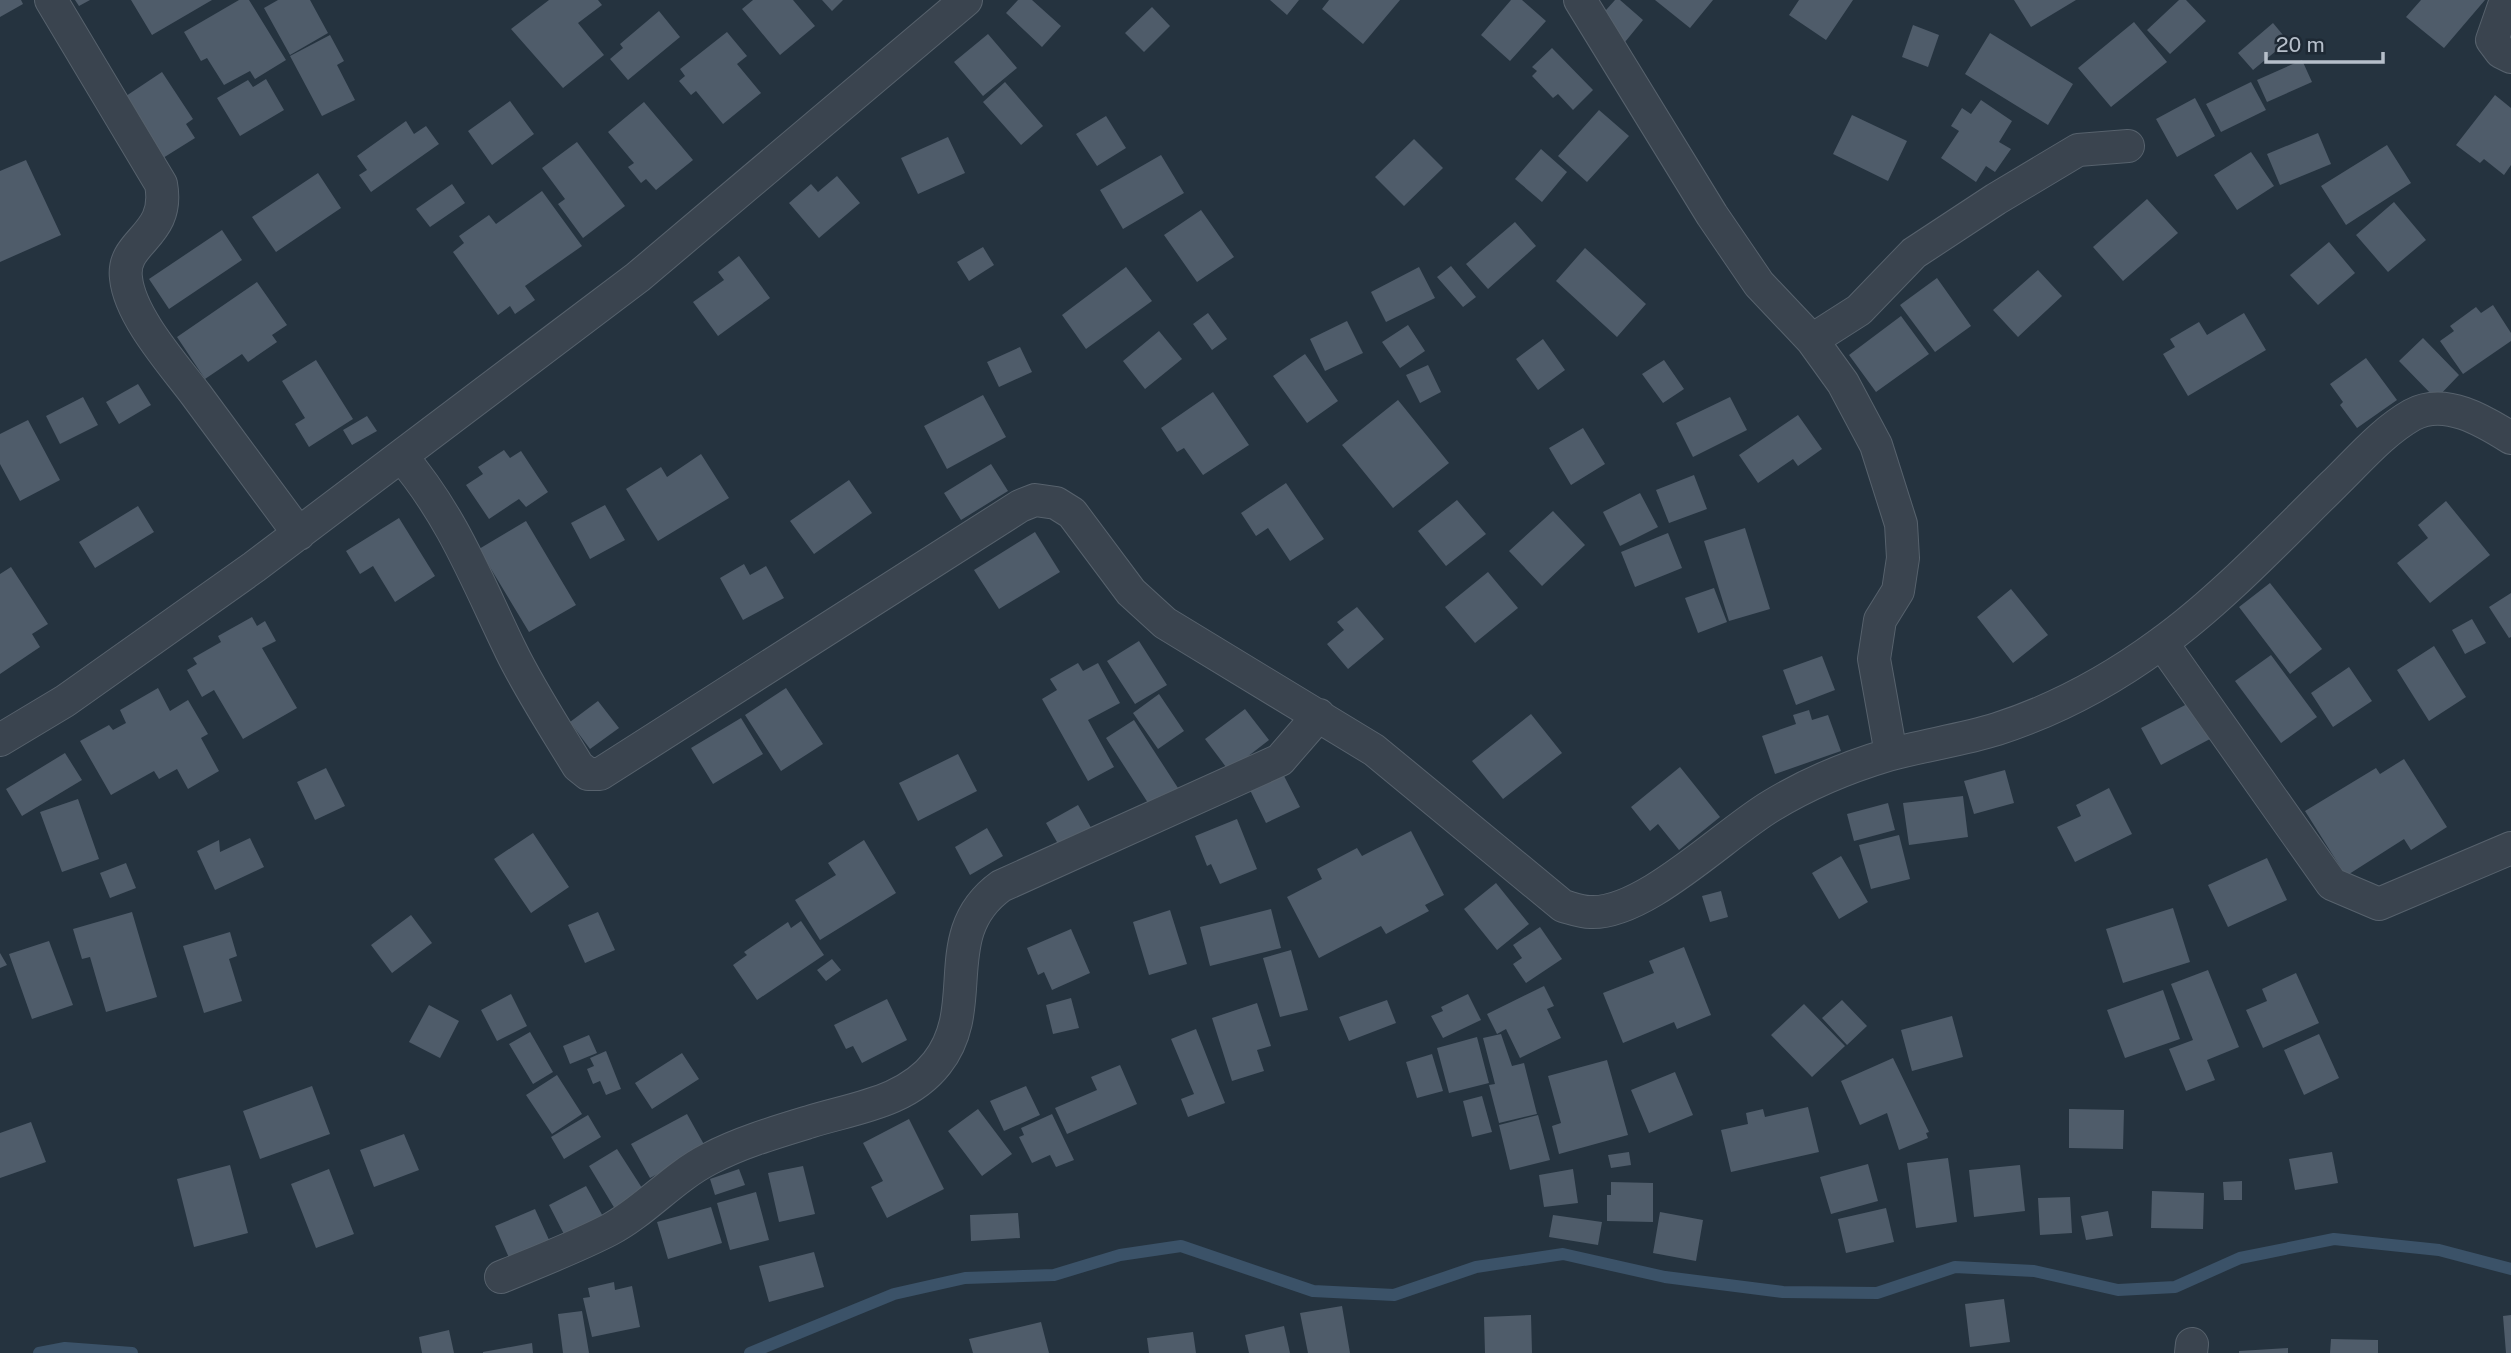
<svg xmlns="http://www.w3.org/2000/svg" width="2511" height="1353" viewBox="0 0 2511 1353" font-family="'Public Sans',sans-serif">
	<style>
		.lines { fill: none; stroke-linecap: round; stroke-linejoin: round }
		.stream { stroke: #3b5268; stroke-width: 12 }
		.building { fill: #4f5c6a }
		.minor-casing { stroke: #57626d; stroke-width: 34 }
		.minor { stroke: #3a444f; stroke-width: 32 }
	</style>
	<rect width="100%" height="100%" fill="#25333f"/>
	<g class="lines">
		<!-- stream -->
		<path class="stream" d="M39 1353 65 1348 132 1353
			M750 1353 894 1294 965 1278 1054 1275 1120 1255 1181 1246 1313 1291 1394 1295 1476 1267 1563 1254 1665 1277 1783 1292 1877 1293 1955 1267 2034 1271 2118 1290 2175 1287 2240 1258 2334 1239 2439 1250 2511 1269"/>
	</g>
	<!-- building -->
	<path class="building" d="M0 0H21L23 4 0 17Z
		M75 0H90L79 6Z
		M131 0H212L152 35Z
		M239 0H249L286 60 255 79 250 71 224 85 207 58 201 61 184 32Z
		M278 0H310L328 33 290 55 264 8Z
		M549 0H598L602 5 578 23 604 55 563 88 511 29Z
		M753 0H793L815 26 780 55 742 9Z
		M822 0H843L832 11Z
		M1018 0H1032L1061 26 1042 47 1006 13Z
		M1270 0H1299L1287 15Z
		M1329 0H1400L1363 44 1322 9Z
		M1511 0H1522L1546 21 1510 61 1481 35Z
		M1615 0H1620L1643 20 1625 42 1598 19Z
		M1655 0H1713L1690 28Z
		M1799 0H1853L1826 40 1789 15Z
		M2014 0H2076L2031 27Z
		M2179 0H2186L2206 21 2170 54 2147 30Z
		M2421 0H2485L2444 48 2406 17Z
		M1152 7 1170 26 1144 52 1125 33Z
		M659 11 680 37 628 80 610 59 623 48 620 44Z
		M2134 22 2167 62 2111 107 2078 68Z
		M2273 23 2288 41 2253 70 2238 53Z
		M1913 25 1939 35 1928 67 1902 57Z
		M727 32 747 56 737 64 761 93 723 124 696 91 691 95 679 81 685 76 680 69Z
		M1990 33 2073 84 2048 125 1965 74Z
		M988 34 1017 68 983 96 954 62Z
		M330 35 344 61 337 65 355 100 322 116 290 56Z
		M1552 48 1593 90 1573 110 1558 94 1553 98 1532 76 1537 71 1532 67Z
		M2302 60 2312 82 2267 102 2257 80Z
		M162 72 193 119 186 124 195 138 163 158 123 98Z
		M266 79 284 110 240 136 217 98 248 80 253 87Z
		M1005 82 1043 126 1021 145 983 102Z
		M2251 82 2266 110 2221 132 2206 104Z
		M2495 95 2511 108V165L2504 175 2484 159 2480 163 2456 145Z
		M2195 98 2215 136 2177 157 2156 119Z
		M1981 100 2012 121 1999 142 2011 149 1995 172 1986 166 1976 182 1941 158 1959 131 1951 126 1962 108 1971 114Z
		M510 101 534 134 492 165 468 131Z
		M644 102 693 160 656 190 646 179 641 183 628 167 634 163 608 132Z
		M1599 110 1629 136 1587 182 1558 156Z
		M1852 115 1907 141 1888 181 1833 154Z
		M1106 116 1126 148 1097 166 1076 134Z
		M406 121 414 134 426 126 439 144 371 192 359 175 367 170 357 156Z
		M2318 133 2331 164 2280 185 2267 154Z
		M948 137 965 173 918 194 901 158Z
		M1414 139 1443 168 1404 206 1375 177Z
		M577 142 625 206 583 238 558 204 565 199 542 168Z
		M2387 145 2411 183 2346 225 2321 186Z
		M1541 149 1567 172 1542 202 1515 179Z
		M2251 152 2274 186 2237 210 2214 175Z
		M1161 155 1184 193 1123 229 1100 190Z
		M26 160 61 235 0 262V171Z
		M318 173 341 208 276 252 252 217Z
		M837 176 860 203 819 238 789 203 811 184 818 192Z
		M452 184 465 203 430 227 416 209Z
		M542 191 582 246 525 286 535 300 515 314 510 306 498 315 453 252 464 243 459 236 489 215 496 224Z
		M2147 199 2178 233 2123 281 2093 247Z
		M2394 202 2426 240 2388 272 2356 235Z
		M1201 210 1234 257 1197 282 1164 235Z
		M1515 222 1536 246 1488 289 1466 264Z
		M222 230 242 260 169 309 149 279Z
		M2329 242 2355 273 2318 305 2290 275Z
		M983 247 994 265 969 281 957 262Z
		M1585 248 1646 304 1617 337 1556 281Z
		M739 256 770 298 718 336 693 302 724 280 718 272Z
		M1451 266 1476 297 1463 307 1437 277Z
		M1126 267 1152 301 1086 349 1062 315Z
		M1419 267 1435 298 1386 322 1371 292Z
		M2038 270 2062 296 2018 337 1993 310Z
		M1937 278 1971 326 1935 352 1900 305Z
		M257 282 287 325 272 335 277 342 248 362 242 354 205 379 177 337Z
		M2493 305 2511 333V341L2463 374 2440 341 2454 331 2450 326 2476 307 2481 313Z
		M1208 313 1227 339 1212 350 1193 324Z
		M2244 313 2266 350 2188 396 2163 354 2175 347 2170 339 2199 322 2207 335Z
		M1901 316 1929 354 1876 392 1849 355Z
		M1347 321 1363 353 1325 371 1310 339Z
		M1408 325 1425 351 1400 368 1382 342Z
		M1159 331 1182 359 1145 389 1123 361Z
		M2423 338 2459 375 2436 399 2399 361Z
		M1543 339 1565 370 1538 390 1516 359Z
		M1020 347 1032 372 999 387 987 362Z
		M1305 354 1338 401 1307 423 1273 376Z
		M2366 358 2397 400 2357 428 2340 405 2343 402 2330 384Z
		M316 360 353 419 309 447 295 424 305 418 282 381Z
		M1664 360 1684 389 1663 403 1642 374Z
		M1428 365 1441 392 1420 403 1406 375Z
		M138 384 151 405 119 424 106 402Z
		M1213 392 1249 445 1203 475 1184 448 1177 452 1161 428Z
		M983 395 1006 437 947 469 924 426Z
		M83 397 98 425 60 444 46 416Z
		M1730 397 1747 430 1693 457 1676 423Z
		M1398 400 1449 463 1393 508 1342 445Z
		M1798 415 1822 449 1798 466 1793 459 1758 483 1739 455Z
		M367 416 377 431 352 445 343 430Z
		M28 420 60 480 20 501 0 464V434Z
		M1583 428 1605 464 1571 485 1549 448Z
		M504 450 510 458 521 451 548 492 526 507 519 499 489 519 466 485 483 474 478 467Z
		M701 454 729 498 658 541 626 489 661 467 667 477Z
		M991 464 1008 491 961 520 944 493Z
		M1694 475 1707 509 1669 523 1656 490Z
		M849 480 872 513 814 554 790 521Z
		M1286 483 1324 539 1290 561 1268 528 1256 536 1241 513Z
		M1640 493 1658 527 1620 546 1603 512Z
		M1457 500 1486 534 1446 566 1418 531Z
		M2446 501 2490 555 2430 603 2397 563 2428 538 2418 525Z
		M605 505 625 540 590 559 571 523Z
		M138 506 154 532 95 568 79 542Z
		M1553 511 1585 545 1542 586 1509 551Z
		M399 518 435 576 395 602 373 566 360 574 346 551Z
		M526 521 576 605 529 632 479 549Z
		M1745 528 1770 609 1729 621 1704 541Z
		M1035 532 1060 572 999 609 974 570Z
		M1668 533 1682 568 1635 587 1621 552Z
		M744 564 750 575 766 566 784 598 743 620 720 578Z
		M11 567 48 624 32 634 40 647 0 674V574Z
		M1488 572 1518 608 1475 643 1445 607Z
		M2270 583 2322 649 2290 674 2239 607Z
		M1714 588 1727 622 1698 633 1685 598Z
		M2011 589 2048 635 2013 663 1977 617Z
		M2511 593V637L2509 638 2489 607Z
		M1357 607 1384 639 1348 669 1327 644 1344 630 1337 622Z
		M252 617 257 626 265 621 276 641 262 648 297 708 243 739 214 690 202 697 187 670 197 664 193 658 221 642 218 636Z
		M2472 619 2486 643 2465 654 2452 630Z
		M1139 641 1167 685 1135 704 1107 661Z
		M2434 646 2466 697 2429 721 2397 670Z
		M2271 655 2317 717 2281 743 2235 681Z
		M1822 656 1835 690 1796 705 1783 670Z
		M1078 663 1083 671 1098 663 1120 703 1088 720 1114 767 1088 781 1042 699 1057 690 1050 679Z
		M2349 667 2372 701 2333 727 2311 693Z
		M158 688 170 711 188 700 208 734 201 738 219 771 188 789 177 769 159 779 154 771 111 795 80 741 109 725 113 730 126 723 120 710Z
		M786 688 823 744 781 771 745 715Z
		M1159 694 1184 731 1158 749 1133 713Z
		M598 701 619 728 590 749 570 722Z
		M2191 702 2210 739 2161 765 2141 728Z
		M1245 709 1269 740 1229 771 1205 739Z
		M1809 710 1812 720 1828 715 1841 751 1775 774 1762 736 1796 724 1793 715Z
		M1531 714 1562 753 1503 799 1472 761Z
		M741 718 763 754 713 784 691 748Z
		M1134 720 1178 788 1150 806 1106 738Z
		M65 753 82 780 22 816 6 789Z
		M958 754 977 791 918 821 899 783Z
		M2404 759 2447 827 2411 850 2404 839 2346 876 2305 811 2376 768 2380 774Z
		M1680 767 1720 817 1679 850 1658 824 1650 831 1631 807Z
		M326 768 345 806 315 820 297 782Z
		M2005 770 2014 803 1974 814 1964 781Z
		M1283 774 1300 807 1266 823 1250 790Z
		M2109 788 2132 834 2075 862 2057 827 2081 816 2076 805Z
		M1963 796 1968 837 1909 845 1903 803Z
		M78 799 99 859 62 872 40 812Z
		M1888 803 1895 830 1854 841 1847 814Z
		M1078 805 1093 831 1061 849 1046 823Z
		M1237 819 1257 869 1220 884 1211 864 1207 866 1195 836Z
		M987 828 1003 856 970 875 955 847Z
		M1411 831 1444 895 1425 905 1429 911 1386 934 1381 926 1319 958 1287 897 1322 879 1317 869 1357 848 1362 856Z
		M533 833 569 887 531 913 494 859Z
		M1899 835 1910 879 1871 889 1859 845Z
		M250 838 264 867 215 890 197 851 219 840 220 852Z
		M864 840 896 893 820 940 795 900 836 875 828 863Z
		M1841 856 1868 902 1839 919 1812 873Z
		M2267 858 2287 900 2228 927 2208 885Z
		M126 863 136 888 110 898 100 873Z
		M1496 883 1529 924 1497 950 1464 909Z
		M1721 891 1728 917 1710 922 1702 896Z
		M2173 908 2190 962 2123 983 2106 929Z
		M1271 909 1281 948 1210 966 1200 927Z
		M1170 910 1187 964 1149 975 1133 922Z
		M132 912 157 997 106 1012 90 957 82 959 73 929Z
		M598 912 615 950 585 963 568 925Z
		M411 915 432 943 392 973 371 945Z
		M801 921 824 955 757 1000 733 965 747 955 744 952 788 922 791 928Z
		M1540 927 1562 959 1526 983 1513 964 1522 958 1513 945Z
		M1071 929 1090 973 1052 990 1044 972 1038 975 1027 948Z
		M230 932 237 956 229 959 242 1001 204 1013 183 946Z
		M49 941 73 1005 32 1019 9 954Z
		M1684 947 1711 1015 1677 1029 1674 1022 1623 1043 1603 993 1654 973 1649 961Z
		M1291 950 1308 1010 1280 1017 1263 958Z
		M0 953 7 965 0 968Z
		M832 959 841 970 826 981 817 970Z
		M2208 970 2239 1047 2207 1060 2215 1080 2186 1091 2169 1049 2193 1040 2171 984Z
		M2296 973 2319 1023 2263 1048 2246 1010 2267 1001 2262 989Z
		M1544 986 1554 1006 1547 1009 1561 1038 1520 1058 1506 1029 1497 1034 1487 1014Z
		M2163 990 2180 1039 2125 1058 2107 1010Z
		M511 994 527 1026 497 1041 481 1010Z
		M1468 994 1481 1020 1443 1038 1431 1016 1443 1011 1441 1007Z
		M1071 998 1079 1028 1053 1034 1046 1005Z
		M887 999 907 1040 862 1063 853 1046 846 1049 834 1025Z
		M1387 1000 1396 1023 1349 1041 1339 1017Z
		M1842 1000 1867 1026 1847 1045 1822 1018Z
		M1257 1003 1271 1046 1257 1050 1264 1071 1232 1081 1212 1018Z
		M1804 1004 1845 1046 1812 1077 1771 1035Z
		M429 1005 459 1021 440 1058 409 1042Z
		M1952 1016 1963 1057 1912 1071 1901 1030Z
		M1196 1029 1225 1103 1188 1117 1181 1099 1194 1094 1171 1039Z
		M530 1032 553 1072 533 1084 509 1044Z
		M1501 1034 1512 1066 1524 1063 1537 1114 1499 1123 1489 1085 1495 1084 1483 1038Z
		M2319 1034 2339 1078 2304 1095 2284 1050Z
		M589 1035 597 1053 570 1064 563 1046Z
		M1477 1037 1489 1083 1449 1093 1437 1048Z
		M606 1051 621 1089 606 1095 600 1081 593 1084 587 1069 594 1066 590 1058Z
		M682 1053 699 1079 652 1109 635 1083Z
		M1432 1054 1443 1091 1417 1098 1406 1062Z
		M1893 1058 1929 1132 1926 1133 1928 1138 1899 1150 1887 1113 1860 1125 1841 1081Z
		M1607 1060 1628 1135 1559 1154 1552 1126 1561 1123 1548 1076Z
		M1120 1065 1137 1104 1067 1134 1055 1108 1097 1090 1091 1077Z
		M1675 1072 1693 1115 1649 1133 1631 1090Z
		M557 1075 582 1114 552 1134 526 1095Z
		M312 1086 330 1134 260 1159 243 1111Z
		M1026 1086 1040 1115 1004 1131 990 1101Z
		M1482 1096 1492 1132 1472 1137 1463 1101Z
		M1808 1107 1819 1152 1731 1172 1721 1130 1748 1124 1746 1113 1763 1109 1765 1117Z
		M978 1109 1012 1154 982 1176 948 1131Z
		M2069 1109 2124 1110 2123 1149 2069 1148Z
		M687 1114 706 1148 650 1178 631 1144Z
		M1052 1114 1074 1160 1056 1167 1050 1155 1032 1163 1019 1137 1024 1135 1021 1128Z
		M588 1115 601 1137 564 1159 551 1137Z
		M1538 1115 1550 1160 1510 1170 1499 1125Z
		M909 1119 944 1189 887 1218 871 1187 883 1181 863 1143Z
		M31 1122 46 1162 0 1178V1133Z
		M404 1134 419 1170 374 1187 360 1150Z
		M617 1149 644 1191 615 1209 589 1166Z
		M1629 1152 1631 1165 1611 1168 1608 1155Z
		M2332 1152 2338 1183 2295 1190 2289 1159Z
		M1948 1158 1957 1222 1916 1228 1907 1163Z
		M1868 1164 1878 1201 1831 1214 1820 1177Z
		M230 1165 248 1233 194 1247 177 1179Z
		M2020 1165 2025 1211 1974 1217 1969 1170Z
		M803 1166 815 1214 779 1222 768 1173Z
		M329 1169 354 1234 316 1248 291 1184Z
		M739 1169 745 1185 715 1195 710 1179Z
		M1573 1169 1578 1203 1544 1207 1539 1175Z
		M2242 1181V1200H2224L2223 1182Z
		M1611 1182 1653 1183V1222L1607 1221V1195H1611Z
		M586 1186 605 1220 567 1240 549 1205Z
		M2152 1191 2204 1193 2203 1229 2151 1228Z
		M756 1192 769 1240 730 1250 717 1203Z
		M2070 1197 2072 1233 2040 1235 2038 1198Z
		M711 1207 722 1243 668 1259 657 1222Z
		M1886 1208 1894 1242 1846 1253 1838 1219Z
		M535 1209 550 1242 510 1260 495 1226Z
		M2108 1211 2113 1236 2086 1240 2081 1216Z
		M1660 1212 1703 1220 1696 1261 1653 1253Z
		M1018 1213 1020 1238 971 1241 970 1215Z
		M1553 1215 1602 1222 1598 1245 1549 1237Z
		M814 1252 824 1287 769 1302 759 1266Z
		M614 1282 615 1290 632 1286 640 1327 592 1337 583 1298 590 1297 588 1288Z
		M2004 1299 2010 1342 1970 1347 1965 1304Z
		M1342 1306 1350 1353H1308L1300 1313Z
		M582 1311 589 1353H563L558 1314Z
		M1531 1315 1532 1353H1485L1484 1317Z
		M2511 1315V1353H2506L2503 1316Z
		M1041 1322 1049 1353H973L969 1339Z
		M1284 1326 1290 1353H1249L1245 1335Z
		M449 1330 454 1353H422L419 1337Z
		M1193 1332 1196 1353H1149L1147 1338Z
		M2331 1339 2378 1340V1353H2330Z
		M532 1343 533 1353H483V1352Z
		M2288 1348V1353H2239V1351Z"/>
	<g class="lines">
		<defs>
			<path id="minor" d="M51 0 161 184C171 237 121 240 126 278 130 317 174 365 197 396 231 442 265 488 299 534
				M1580 0 1712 215 1759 284 1812 340 1843 383 1876 445 1901 524 1903 558 1898 591 1880 620 1874 659 1891 754
				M2506 0 2492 40 2501 52 2511 57
				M1812 340 1859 310 1914 253 1996 199 2078 150 2128 146
				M401 456C452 515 477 581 511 651 530 690 555 728 578 766L588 774H600L1020 506 1035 500 1056 503 1072 513 1131 592 1165 623 1374 750 1563 906C1571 908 1581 912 1590 912 1644 915 1724 834 1771 806 1807 784 1848 767 1888 755 1924 745 1962 740 1997 729 2056 710 2111 680 2160 644 2220 601 2280 537 2333 485 2357 462 2382 432 2412 415 2445 397 2484 421 2511 438
				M2162 643 2332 884 2379 904 2511 848
				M0 740 65 701 254 567 638 277 966 0
				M501 1277C537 1262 574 1248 609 1230 645 1211 672 1178 709 1159 739 1143 776 1132 809 1122 853 1108 906 1103 937 1063 982 1006 935 934 1001 886L1280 760 1319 715
				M2191 1353 2192 1344"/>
		</defs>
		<!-- minor casing -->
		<use href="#minor" class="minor-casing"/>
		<!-- minor -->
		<use href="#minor" class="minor"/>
	</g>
	<!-- scale -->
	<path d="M2266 52v10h117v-10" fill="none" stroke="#b6bfca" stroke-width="3.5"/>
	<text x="2276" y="52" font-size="21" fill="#b6bfca" stroke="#1e2934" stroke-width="5" paint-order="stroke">20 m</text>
</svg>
